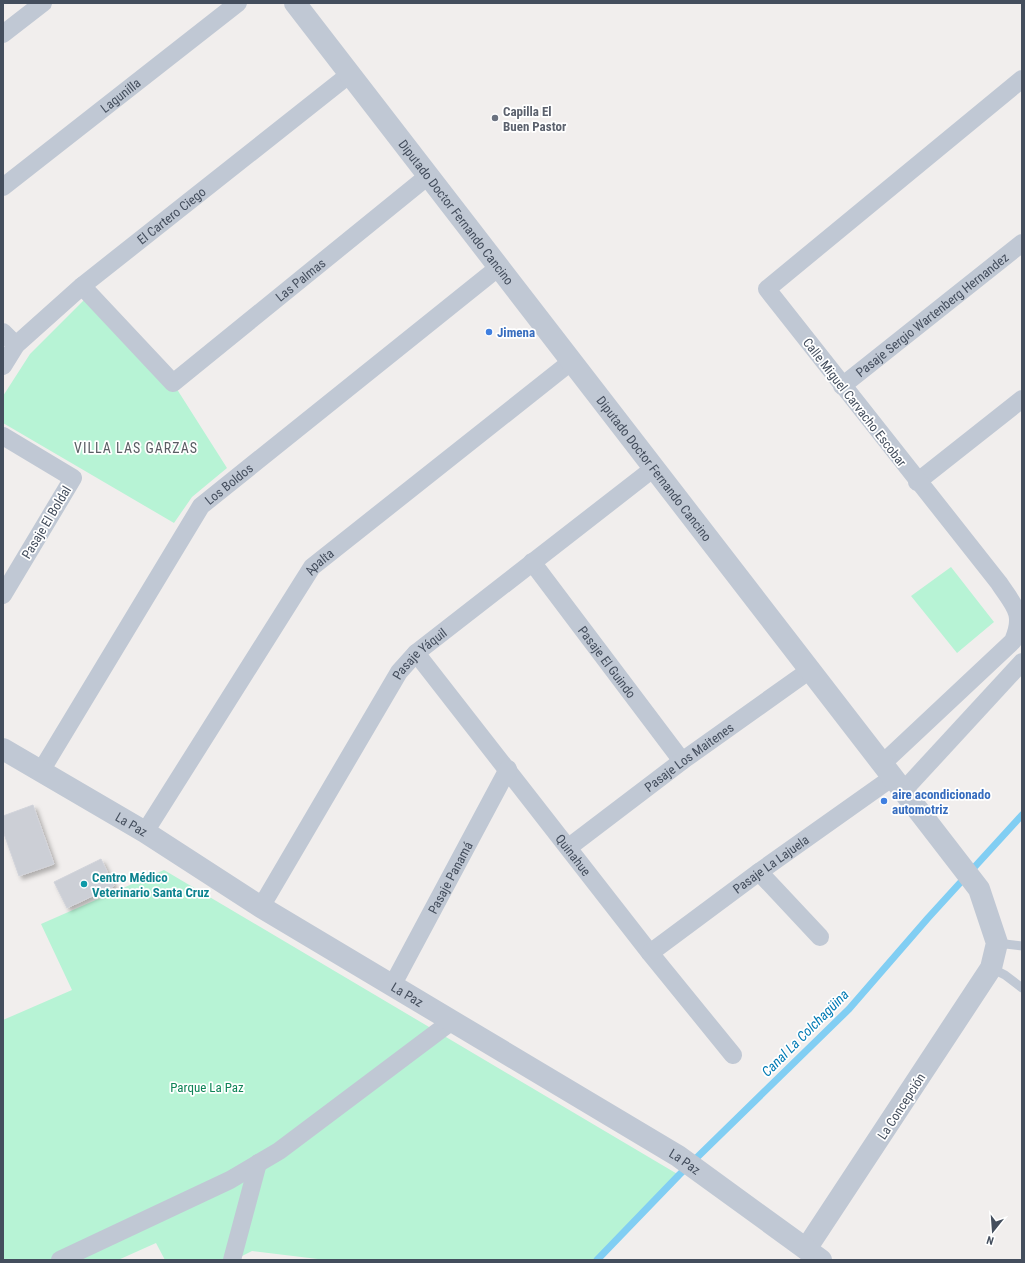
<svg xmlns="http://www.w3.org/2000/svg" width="1025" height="1263" viewBox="0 0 1025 1263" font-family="'Roboto Condensed',sans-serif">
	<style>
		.green { fill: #b7f3d5 }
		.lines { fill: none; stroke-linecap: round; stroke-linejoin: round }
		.stream { stroke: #81cef3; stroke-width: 7 }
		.building { fill: #cccfd6; stroke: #d1d3da; filter: url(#shadow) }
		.service { stroke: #c0c8d4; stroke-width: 9 }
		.minor { stroke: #c0c8d4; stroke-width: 18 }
		.tertiary { stroke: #c0c8d4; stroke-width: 22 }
		.worship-dot { fill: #6b7280; stroke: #fff; stroke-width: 1.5 }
		.shop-dot { fill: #3f7fe0; stroke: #fff; stroke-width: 1.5 }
		.culture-dot { fill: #0f9aa8; stroke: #fff; stroke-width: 1.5 }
		.labels { text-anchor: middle; stroke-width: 3.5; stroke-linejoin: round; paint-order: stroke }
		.street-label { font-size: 13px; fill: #444e5d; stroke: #fff }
		.worship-label { font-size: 13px; font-weight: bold; fill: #5b616d; stroke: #fff; text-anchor: start }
		.shop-label { font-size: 13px; font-weight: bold; fill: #366cbe; stroke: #fff; text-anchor: start }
		.culture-label { font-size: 13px; font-weight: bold; fill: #0d838f; stroke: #fff; text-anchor: start }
		.park-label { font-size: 13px; fill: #0f8457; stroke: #fff }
		.neighbourhood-label { font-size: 14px; letter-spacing: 1px; fill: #5a5d63; stroke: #fff }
		.water-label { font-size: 14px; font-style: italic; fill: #007ab4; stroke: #fff }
	</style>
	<defs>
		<filter id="shadow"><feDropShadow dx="3.5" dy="3.5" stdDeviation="2" flood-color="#0004"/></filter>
	</defs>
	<rect width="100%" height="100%" fill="#f1eeed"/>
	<!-- green -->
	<path class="green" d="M86 298 173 383 227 468 192 497 174 523 3 423V396L30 354Z
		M951 567 994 622 957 653 911 596Z
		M164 870 679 1175 597 1260H326L252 1251 234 1260H165L156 1243 118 1260H3V1020L72 990 41 924Z"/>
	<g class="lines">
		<!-- stream -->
		<path class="stream" d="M597 1260 679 1175 849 1009 928 918 1022 815"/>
	</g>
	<!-- building -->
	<path class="building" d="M33 805 54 864 19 876 3 831V816Z
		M101 859 114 886 67 908 54 882Z"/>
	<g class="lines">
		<!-- service -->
		<path class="service" d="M997 943 1022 946
			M991 968 1005 975 1022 988"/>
		<!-- minor -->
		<g class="minor">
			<path d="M3 34 43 3"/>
			<path id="s1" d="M3 187 238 3"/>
			<path id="s2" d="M82 286 173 383 428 176"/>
			<path d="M3 332 16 345"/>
			<path id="s3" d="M3 366 16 345 82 286 350 74"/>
			<path id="s4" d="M842 386 1022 243"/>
			<path d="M3 436 73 478 3 595"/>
			<path d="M917 482 1022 399"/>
			<path id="s5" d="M532 562 682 761"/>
			<path id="s6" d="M416 653 650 953 733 1055"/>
			<path d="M883 763 1013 641C1025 613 1014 606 999 583L767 289 1022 79"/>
			<path id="s7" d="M41 771 201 506 499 267"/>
			<path d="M904 790 1022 662"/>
			<path id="s8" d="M145 832 312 567 572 361"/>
			<path id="s9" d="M569 847 682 761 810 670"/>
			<path d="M759 872 820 937"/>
			<path id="s10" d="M261 907 399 672 416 653 654 468"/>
			<path id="s11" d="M650 953 759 872 893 777"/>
			<path id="s12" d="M392 986 508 769"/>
			<path d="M60 1260 230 1180 279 1151 452 1021"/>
			<path d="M232 1260 258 1163"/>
		</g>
		<!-- tertiary -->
		<g class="tertiary">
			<path id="s13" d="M295 3 979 889 997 943 991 968 806 1249 821 1260"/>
			<path id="s14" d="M3 749 145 832 261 907 678 1156 806 1249"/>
		</g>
	</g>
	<!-- markers -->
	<circle class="worship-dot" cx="495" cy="118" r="4"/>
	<g class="shop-dot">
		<circle cx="489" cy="332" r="4"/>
		<circle cx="884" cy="801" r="4"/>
	</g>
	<circle class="culture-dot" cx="84" cy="884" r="4"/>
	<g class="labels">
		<!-- street labels -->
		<g class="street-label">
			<text dy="5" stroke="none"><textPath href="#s1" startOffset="149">Lagunilla</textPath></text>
			<text dy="5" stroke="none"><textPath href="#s13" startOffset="264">Diputado Doctor Fernando Cancino</textPath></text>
			<text dy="5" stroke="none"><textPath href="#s3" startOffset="227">El Cartero Ciego</textPath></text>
			<text dy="5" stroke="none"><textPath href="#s2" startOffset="297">Las Palmas</textPath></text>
			<text dy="5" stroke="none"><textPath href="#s4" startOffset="115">Pasaje Sergio Wartenberg Hernandez</textPath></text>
			<text transform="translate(855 402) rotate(52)" y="5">Calle Miguel Carvacho Escobar</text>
			<text dy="5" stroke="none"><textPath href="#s13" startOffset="588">Diputado Doctor Fernando Cancino</textPath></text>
			<text dy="5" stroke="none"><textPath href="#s7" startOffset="345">Los Boldos</textPath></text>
			<text transform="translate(46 522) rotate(-59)" y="5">Pasaje El Boldal</text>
			<text dy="5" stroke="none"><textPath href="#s8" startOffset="322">Apalta</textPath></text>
			<text dy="5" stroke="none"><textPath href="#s10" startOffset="300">Pasaje Yáquil</textPath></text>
			<text dy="5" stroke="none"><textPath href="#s5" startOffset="125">Pasaje El Guindo</textPath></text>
			<text dy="5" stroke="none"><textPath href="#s9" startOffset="150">Pasaje Los Maitenes</textPath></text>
			<text dy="5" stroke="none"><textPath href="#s14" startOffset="149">La Paz</textPath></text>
			<text dy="5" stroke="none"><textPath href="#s6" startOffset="256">Quinahue</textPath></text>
			<text dy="5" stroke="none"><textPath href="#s11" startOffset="150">Pasaje La Lajuela</textPath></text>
			<text dy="5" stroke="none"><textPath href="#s12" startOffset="123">Pasaje Panamá</textPath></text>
			<text dy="5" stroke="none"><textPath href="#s14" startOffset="473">La Paz</textPath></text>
			<text transform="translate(901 1106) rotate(-57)" y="5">La Concepción</text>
			<text dy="5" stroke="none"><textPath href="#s14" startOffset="797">La Paz</textPath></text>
		</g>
		<!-- worship labels -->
		<g class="worship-label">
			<text x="503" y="116">Capilla El<tspan x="503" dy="15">Buen Pastor</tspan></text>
		</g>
		<!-- shop labels -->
		<g class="shop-label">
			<text x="497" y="337">Jimena</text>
			<text x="892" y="799">aire acondicionado<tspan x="892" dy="15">automotriz</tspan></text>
		</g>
		<!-- culture labels -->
		<g class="culture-label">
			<text x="92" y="882">Centro Médico<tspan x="92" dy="15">Veterinario Santa Cruz</tspan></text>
		</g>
		<!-- park labels -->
		<g class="park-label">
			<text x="207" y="1092">Parque La Paz</text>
		</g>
		<!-- neighbourhood labels -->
		<g class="neighbourhood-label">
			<text x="136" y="453">VILLA LAS GARZAS</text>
		</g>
		<!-- water labels -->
		<g class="water-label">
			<text transform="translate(805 1033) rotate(-45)" y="5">Canal La Colchagüina</text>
		</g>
	</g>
	<!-- border -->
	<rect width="1025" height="1263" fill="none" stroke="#444e5d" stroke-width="8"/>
	<!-- north arrow -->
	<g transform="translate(993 1231) rotate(197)" stroke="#ffffff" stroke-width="3" paint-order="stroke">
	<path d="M0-3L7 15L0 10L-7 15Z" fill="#444e5d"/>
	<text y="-6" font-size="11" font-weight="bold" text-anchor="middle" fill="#444e5d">N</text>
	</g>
</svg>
